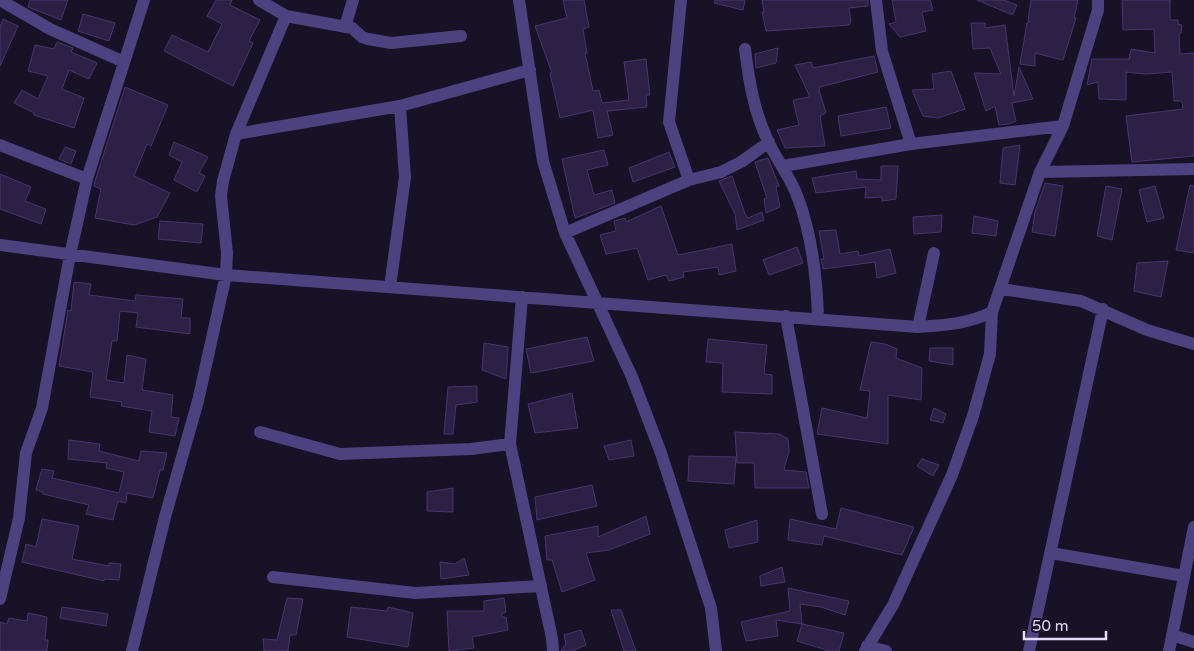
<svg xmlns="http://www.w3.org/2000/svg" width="1194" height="651" viewBox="0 0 1194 651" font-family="'Varela Round',sans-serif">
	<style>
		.building { fill: #2c2045; stroke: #47356f }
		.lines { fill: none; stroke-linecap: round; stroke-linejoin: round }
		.minor { stroke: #4c4280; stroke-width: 12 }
	</style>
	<rect width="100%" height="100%" fill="#181226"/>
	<!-- building -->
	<path class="building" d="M30 0H68L61 20 28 7Z
		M216 0H232L230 5 260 20 249 41 253 43 233 86 164 51 172 35 208 52 222 24 207 16Z
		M563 0H584L589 27 583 29 587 53H585L593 91 599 90 602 103 629 100 624 62 646 59 650 95H646L647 107 607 111 613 135 598 138 593 110 560 118 550 73H552L535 26 567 18Z
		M715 0H745L743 10 714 3Z
		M762 0H868V6L849 8 851 22 849 25 766 31 762 12H764Z
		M892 0H930L933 10 922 12 926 31 900 37 889 24 896 22Z
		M977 0H1004L1017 5 1013 14H1010Z
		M1031 0H1078L1074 18H1076L1063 60 1035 53V66L1020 64 1027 23 1030 22 1028 21Z
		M1122 0H1170V20H1178V24L1182 25 1181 33 1179 34 1180 54 1194 53V156L1132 162 1126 116 1183 109 1182 101H1174L1172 72 1146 74 1126 72V100L1099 99 1098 82 1087 85 1092 59H1129L1131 49 1155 53 1154 29 1123 30Z
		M83 14 115 23 109 41 78 31Z
		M3 19 18 26 0 66V27Z
		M971 23H985V28L1005 25 1014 96 1019 67 1033 99 1012 103 1016 121 1009 124 999 125 995 106 986 111 974 73 1001 74 990 48 973 49Z
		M57 42 73 48 71 52 97 63 89 79 69 70 62 89 84 98 74 128 34 115V113L14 103 22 90 38 99 48 76 28 71 35 45 54 49Z
		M778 48 776 63 756 68 755 54Z
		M874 56 878 72 820 87 819 90 826 113 820 116 825 146 785 148 777 130 799 125 793 100 810 97 795 65 811 62 813 68Z
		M951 71 965 109 938 118 923 116 912 90 934 89 932 74Z
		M125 87 168 105 151 146 147 144 134 176 170 193 157 217 134 225 95 218 101 189 94 186 95 181Z
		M886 107 891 128 841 136 838 116Z
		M174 142 208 157 199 173 205 176 197 192 174 180 182 162 169 155Z
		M1020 145 1015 185 1000 183 1003 148Z
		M65 147 76 151 71 164 59 159Z
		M604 150 608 165 587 170 594 195 612 190 615 203 575 218 562 159Z
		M669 152 675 167 633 182 629 168Z
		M768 158 779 186 776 187 780 207 766 213 764 199 767 198 755 162Z
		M881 166H898L896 199 882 201V197L865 198 866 187 816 193 812 178 856 171 857 179 881 180Z
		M0 174 31 187 25 201 46 209 41 224 0 209Z
		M732 176 745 214 748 218 762 212 764 220 737 230 735 214 719 181Z
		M1045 183 1063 186 1055 236 1032 232 1035 212Z
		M1190 185 1194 186V253L1176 250Z
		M1106 186 1122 189 1112 240 1097 236Z
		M1155 186 1164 218 1147 222 1139 190Z
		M661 206 678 255 732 244 736 271 719 275 718 267 683 272 684 277 669 281 666 275 648 280 637 248 606 254 600 235 616 231 614 221 625 218 626 222Z
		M942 215 941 232 914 234 913 217Z
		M974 216 998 221 996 236 972 233Z
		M160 221 203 224 201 243 158 239Z
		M836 230 840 254 858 251 859 256 890 249 896 273 877 278 875 262 823 269 821 259H824L819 231Z
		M797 247 803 263 769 275 763 260Z
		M1168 261 1161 297 1134 291 1137 263Z
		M74 282 91 284 89 295 135 301 136 295 183 299 181 318H190V334L136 327 138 313 120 311 117 341H112L106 380 124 383 127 355 146 359 142 390 173 395 171 417 179 418 175 436 149 432 152 411 121 406 122 402 90 397 93 372 59 366 68 310 71 311Z
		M587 337 594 361 531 373 526 349Z
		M708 339 767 345 764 374 772 375V394L722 392 723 363 706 362Z
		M871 342 885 344 897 349 896 358 922 368 921 400 888 395V444L817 434 822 408 867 418 870 391 860 390Z
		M484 343 508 347 506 379 482 370Z
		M930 348H953V365L929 361Z
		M477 386V402L456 405 453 434H444L448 387Z
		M572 393 578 428 535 433 528 404Z
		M934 408 946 414 943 423 930 420Z
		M735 432 779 434 788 439 789 451 784 470 806 472 809 488H755L754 463H737Z
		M69 440 100 444 99 451 139 461 141 451 167 453 163 470H160L153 498 127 493 126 503 118 501 113 520 86 514 89 505 43 494V492L36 490 42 469 54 471 52 478 119 493 124 472 106 468 107 463 68 459Z
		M631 440 634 456 609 460 604 446Z
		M689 456 736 457 734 484 688 481Z
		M922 459 939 465 933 476 917 466Z
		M592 485 597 506 537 520 535 497Z
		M453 488V512L427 511V492Z
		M841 508 914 527 902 555 824 536 822 545 788 540 790 519 836 529Z
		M646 516 650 534 609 550 586 553 595 580 562 592 552 560H547L545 536 598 526V537Z
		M42 519 79 526 72 559 109 566V563L121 564 119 580 104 579V581L22 562 26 544 36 547Z
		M757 520 758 542 729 548 725 530Z
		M464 558 469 575 441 579 440 562 455 564Z
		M782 567 785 582 761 586 760 576Z
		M788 588 849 601 845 615 821 607 800 604 802 624 776 620 778 636 746 641 741 622 790 611Z
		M287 598 303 599 296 635H290L288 651H264L263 639 277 640Z
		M504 598 506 612 501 614 502 617H506L508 630 472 637 474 648 449 651 447 611H484V601Z
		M62 607 108 614 106 626 60 618Z
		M351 607 387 611 388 607 413 613 408 647 347 637Z
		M611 610H621L636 651H624Z
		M28 613 47 617 45 640H48L47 651H0V622L7 624 9 618 27 621Z
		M802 624 844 633 839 651H830L797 641Z
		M581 630 586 645 572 651H561L566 644 564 635Z"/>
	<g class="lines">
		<!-- minor -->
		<path class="minor" d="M0 0 50 29 124 62
			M259 0 286 16 352 28 362 37 368 39 391 43 461 36
			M519 0 543 161 565 233 632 377 661 453 711 608 716 651
			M681 0 669 122 689 180
			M876 0 882 51 911 144
			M345 27 353 0
			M745 49C749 81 754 112 768 141 777 161 791 178 798 198 812 236 817 279 818 319
			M236 134 400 106 530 70
			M0 145 87 179
			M783 166 911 144 1063 126
			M1040 172 1194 169
			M565 233 689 180 721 172 741 162 769 142
			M0 245 226 275 918 327C944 325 968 324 992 312
			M390 287 405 177 400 106
			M1001 289 1081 301 1147 330 1194 344
			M522 297 510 444 552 638 553 651
			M786 316 822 514
			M918 327 934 253
			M260 432 340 454 471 449 510 444
			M1051 553 1184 576
			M273 577 415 593 541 586
			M0 599 19 518 26 453 42 408 70 255 87 179 144 0
			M1172 635 1194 642
			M867 646 886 651
			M132 651 165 517 198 401 226 275 227 253 221 196 223 181 236 134 286 16
			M865 651 893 605 952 475 973 416 990 354 992 312 1040 172 1063 126 1098 10V0
			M1029 651 1103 309
			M1169 651 1194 527"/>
	</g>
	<!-- scale -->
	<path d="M1024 631v8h82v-8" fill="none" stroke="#e3dcfb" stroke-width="2.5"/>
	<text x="1032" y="631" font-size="15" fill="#e3dcfb" stroke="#181226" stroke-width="4" paint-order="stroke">50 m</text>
</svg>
